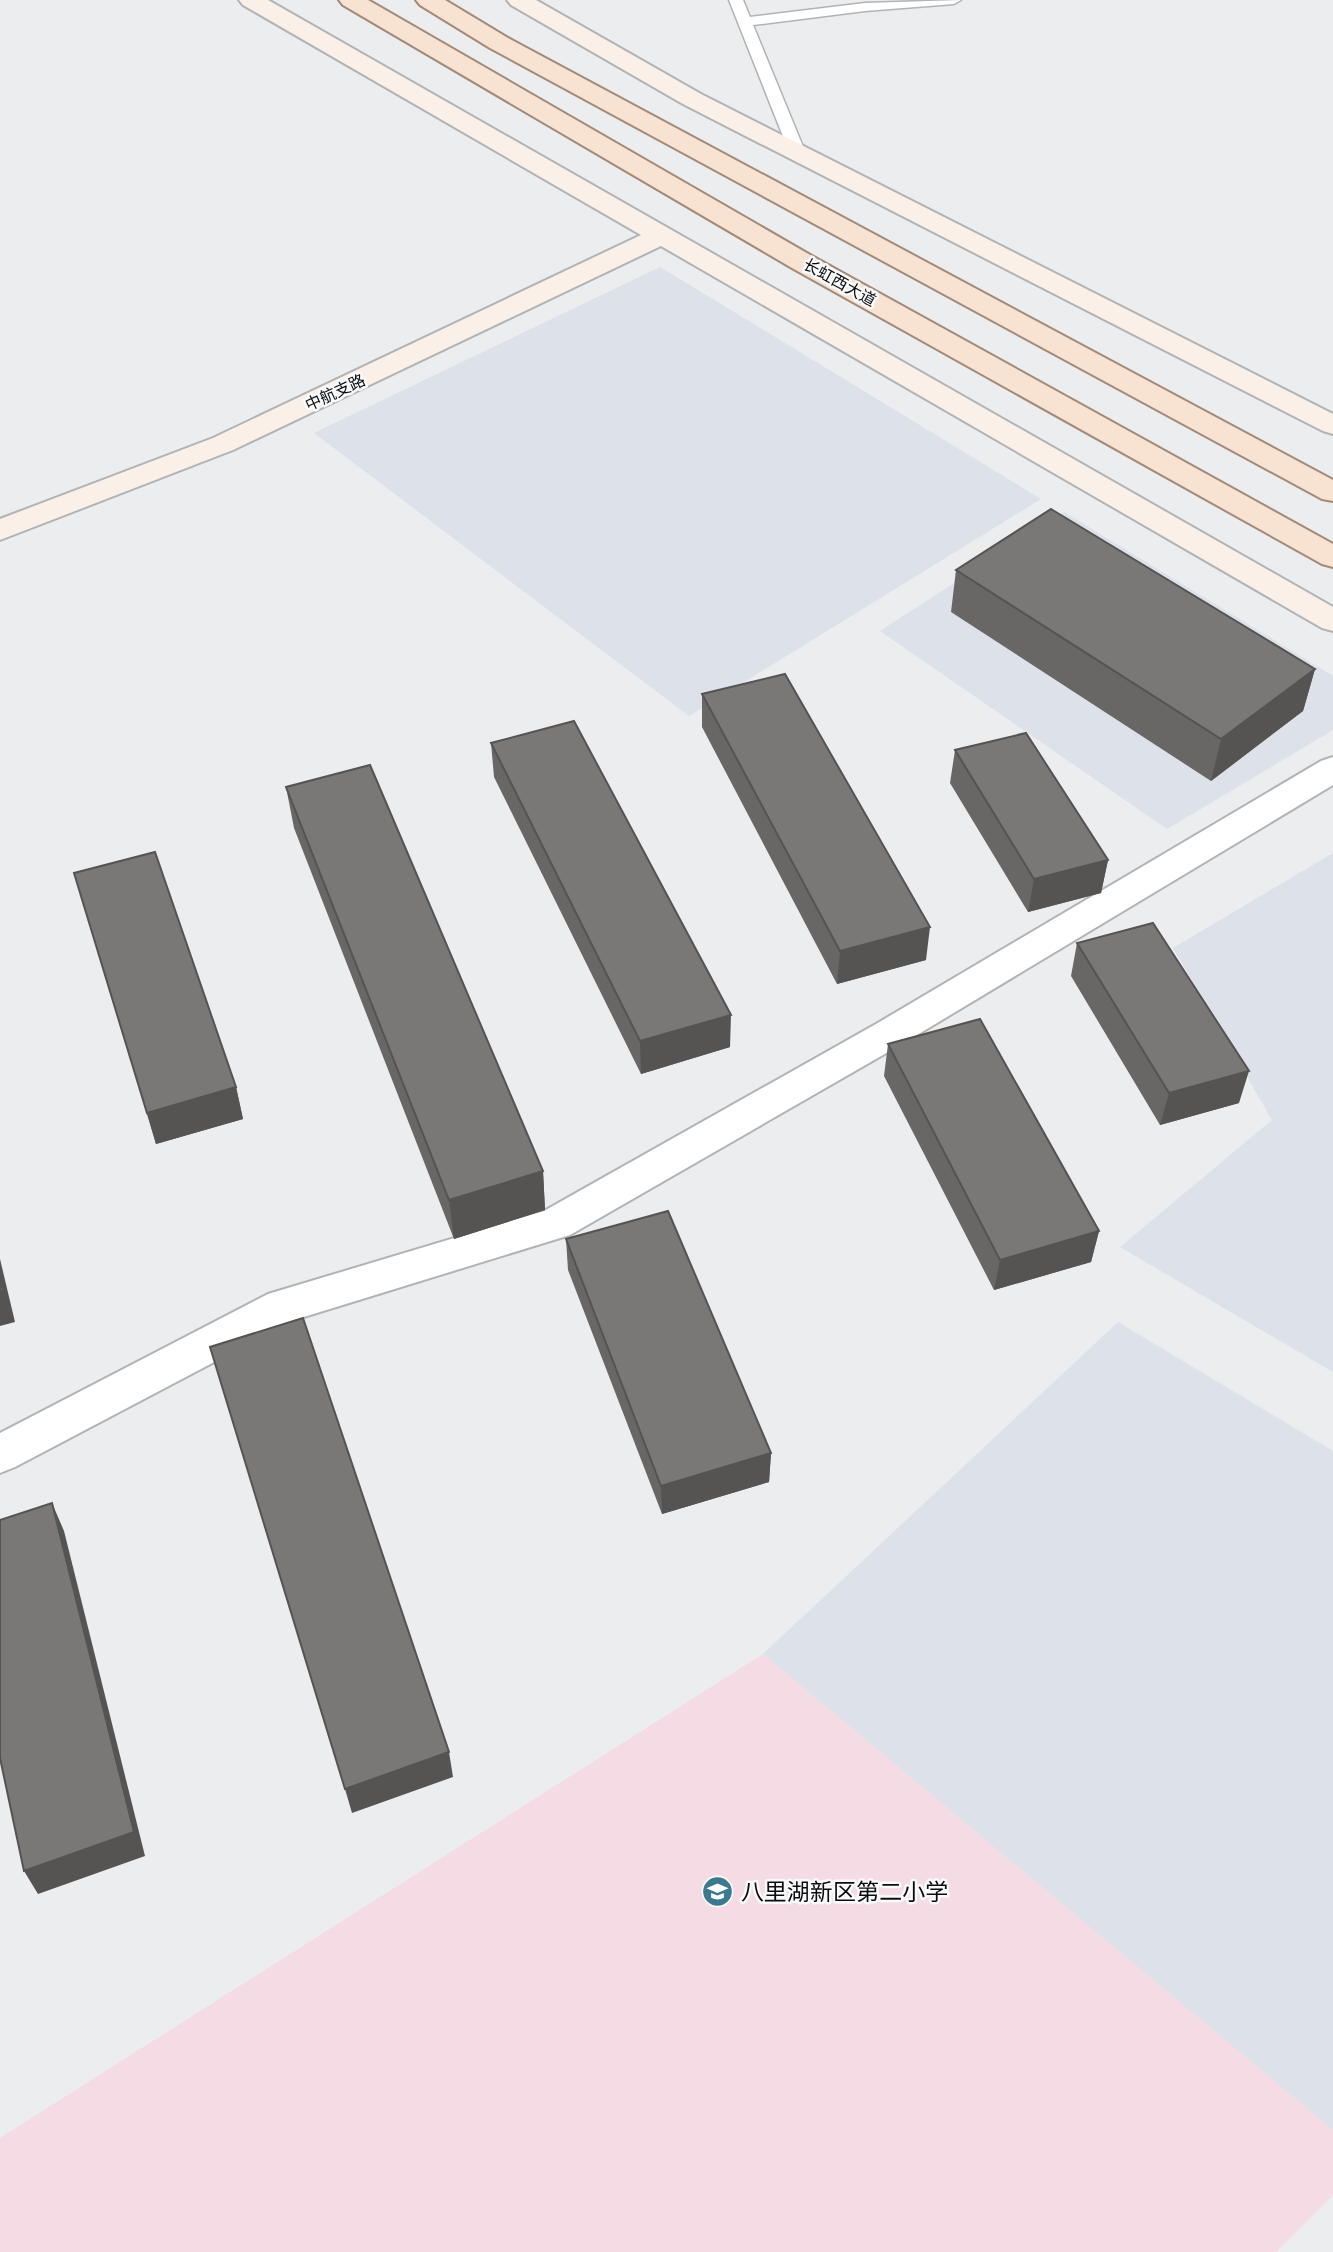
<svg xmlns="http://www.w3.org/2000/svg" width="1333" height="2252" viewBox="0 0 1333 2252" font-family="Cabin,'Noto Sans SC',sans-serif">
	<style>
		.built { fill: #dce1ea }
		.education { fill: #f5dbe3 }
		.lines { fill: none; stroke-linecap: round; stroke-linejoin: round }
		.lane-casing { stroke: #b1b3b5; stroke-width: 3 }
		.street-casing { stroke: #b1b3b5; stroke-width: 4 }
		.secondary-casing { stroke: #b1b3b5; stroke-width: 4 }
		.primary-casing { stroke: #a28a78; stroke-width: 4 }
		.lane { fill: #fff; fill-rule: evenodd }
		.street { fill: #fff; fill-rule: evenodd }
		.secondary { fill: #fbf0e8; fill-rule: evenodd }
		.primary { fill: #f8e2d1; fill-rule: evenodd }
		.wall { fill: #696765 }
		.shaded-wall { fill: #555453 }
		.building { fill: #7a7876; stroke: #555453; stroke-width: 2 }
		.labels { text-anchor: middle; stroke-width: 5; stroke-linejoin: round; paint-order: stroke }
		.far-street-label { font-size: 16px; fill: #0c0c0d; stroke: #f9fafc }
		.near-poi-label { font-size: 23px; fill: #0c0c0d; stroke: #f9fafc; text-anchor: start }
	</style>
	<rect width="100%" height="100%" fill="#ebedef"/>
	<!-- built -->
	<path class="built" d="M660 267 1041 499 689 716 314 433Z
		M1064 512 1333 676V730L1167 829 880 631Z
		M1333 853V1372L1120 1247 1272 1120 1173 948Z
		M1118 1322 1333 1451V2130L763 1654Z"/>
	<!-- education -->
	<path class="education" d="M763 1654 1333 2130V2195L1276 2252H0V2138Z"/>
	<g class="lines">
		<defs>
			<path id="lane" d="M729 0H743L750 17 865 3 961 0 954 4 865 11 753 25 806 154 798 159 790 154Z"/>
			<path id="street" d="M1333 757V785L902 1044 570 1235 294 1320 15 1467 0 1473V1433L268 1294 544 1211 876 1024 1321 761Z"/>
			<path id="secondary" d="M239 0H268L1333 607V631L1322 628 661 246 233 450 0 540V519L213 438 641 235 243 5Z
				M507 0H536L701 94 1333 414V434L1323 431 683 104 511 5Z"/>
			<path id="primary" d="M339 0H368L812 256 1333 544V567L1322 564 792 268 343 5Z
				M416 0H445L508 38 1333 480V501L1322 499 490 48 420 5Z"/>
		</defs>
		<!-- lane casing -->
		<use href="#lane" class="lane-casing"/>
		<!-- street casing -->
		<use href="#street" class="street-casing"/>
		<!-- secondary casing -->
		<use href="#secondary" class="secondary-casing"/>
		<!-- primary casing -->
		<use href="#primary" class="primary-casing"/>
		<!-- lane -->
		<use href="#lane" class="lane"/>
		<!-- street -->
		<use href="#street" class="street"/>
		<!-- secondary -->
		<use href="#secondary" class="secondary"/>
		<!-- primary -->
		<use href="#primary" class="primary"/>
	</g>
	<!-- wall -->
	<path class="wall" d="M956 570 1315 669 1303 711 1211 781 951 612Z
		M702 694 926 960 837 984 702 727Z
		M491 743 730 1047 641 1074 494 777Z
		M955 750 1108 860 1101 893 1028 912 950 783Z
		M286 787 543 1171 545 1210 454 1239 294 828Z
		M74 873 236 1087 243 1119 156 1144Z
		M1077 943 1239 1103 1160 1125 1071 976Z
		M888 1044 1099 1231 1091 1262 994 1290 884 1076Z
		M566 1239 771 1453 769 1482 662 1514 568 1270Z"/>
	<!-- shaded-wall -->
	<path class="shaded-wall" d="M1315 669 1303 711 1211 781 1221 739Z
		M1108 860 1101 893 1028 912 1034 879Z
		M930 927 926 960 837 984 840 951Z
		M731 1015 730 1047 641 1074 640 1041Z
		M1249 1071 1239 1103 1160 1125 1169 1093Z
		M236 1087 243 1119 156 1144 147 1113Z
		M543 1171 545 1210 454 1239 449 1200Z
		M1099 1231 1091 1262 994 1290 1000 1260Z
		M0 1259 15 1322 0 1326Z
		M771 1453 769 1482 662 1514 661 1486Z
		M52 1503 64 1531 145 1856 38 1894 24 1871Z
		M449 1752 453 1777 352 1813 345 1789Z"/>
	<!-- building -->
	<path class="building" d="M1051 509 1315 669 1221 739 956 570Z
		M785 674 930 927 840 951 702 694Z
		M574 721 731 1015 640 1041 491 743Z
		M1026 733 1108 860 1034 879 955 750Z
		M370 765 543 1171 449 1200 286 787Z
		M155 852 236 1087 147 1113 74 873Z
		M1153 923 1249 1071 1169 1093 1077 943Z
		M980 1019 1099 1231 1000 1260 888 1044Z
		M668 1211 771 1453 661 1486 566 1239Z
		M0 1279 3 1291 0 1292Z
		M303 1318 449 1752 345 1789 210 1347Z
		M52 1503 134 1832 24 1871 0 1758V1520Z"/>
	<!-- icons -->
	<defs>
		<symbol id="school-disc" viewBox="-11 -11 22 22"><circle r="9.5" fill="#3a798e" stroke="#f9fafc"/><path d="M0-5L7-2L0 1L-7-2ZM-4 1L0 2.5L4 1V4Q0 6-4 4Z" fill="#fff"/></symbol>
	</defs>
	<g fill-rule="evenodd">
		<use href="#school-disc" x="700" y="1874" width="35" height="35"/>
	</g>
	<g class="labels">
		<!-- far-street labels -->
		<g class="far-street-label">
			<text transform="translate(840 282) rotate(29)" y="6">长虹西大道</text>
			<text transform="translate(335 392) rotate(-25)" y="6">中航支路</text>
		</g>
		<!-- near-poi labels -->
		<g class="near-poi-label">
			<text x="741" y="1900">八里湖新区第二小学</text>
		</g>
	</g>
</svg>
